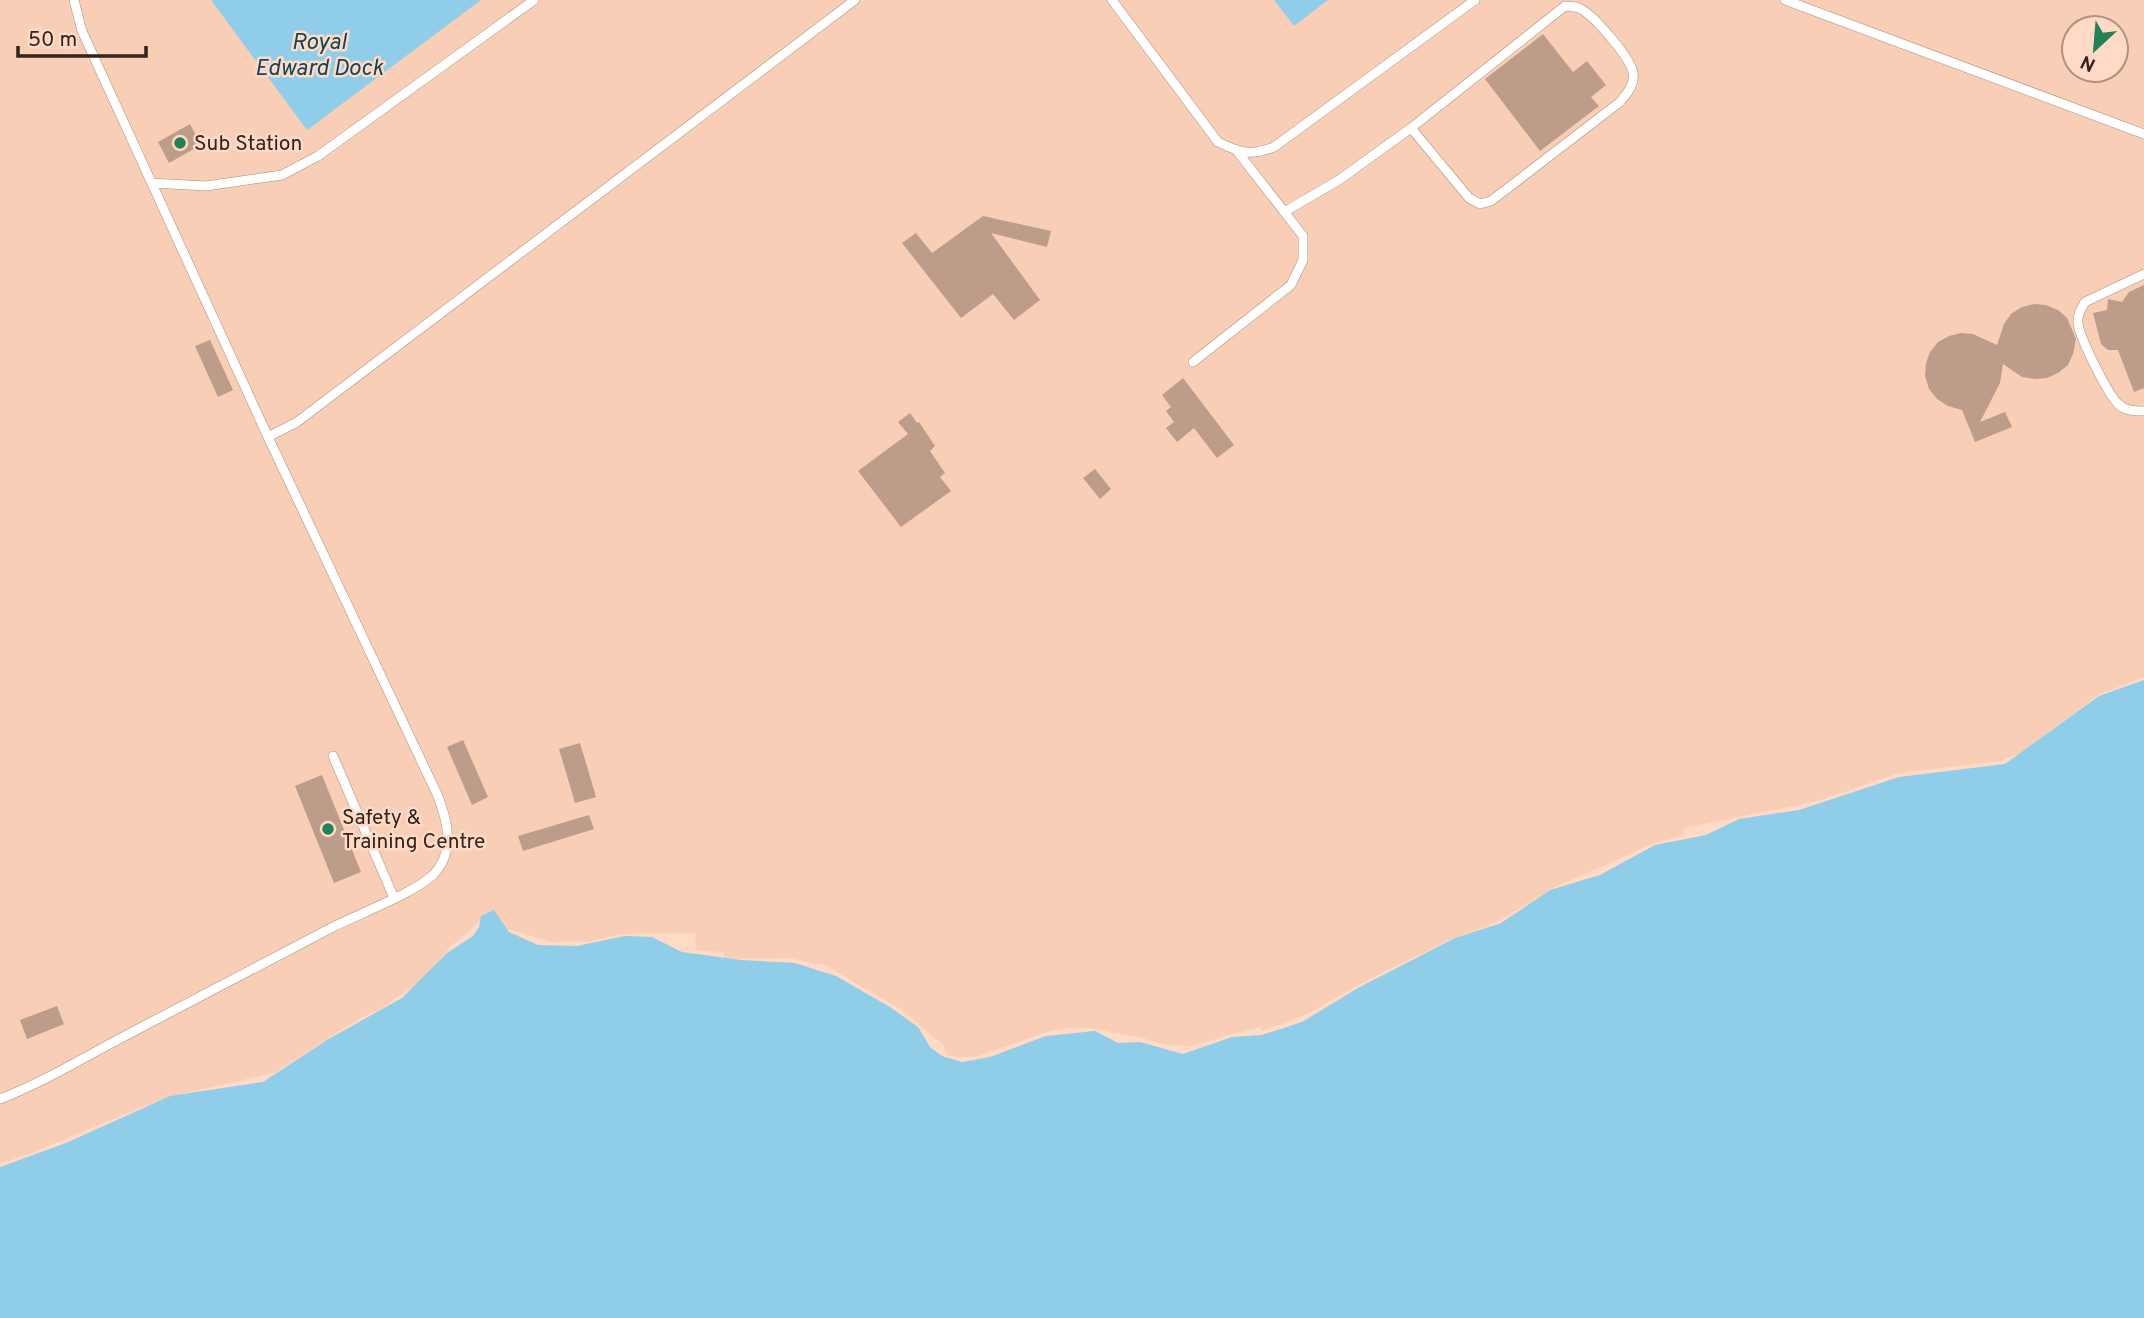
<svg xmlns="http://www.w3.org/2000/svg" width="2144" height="1318" viewBox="0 0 2144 1318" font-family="Overpass,sans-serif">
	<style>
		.built { fill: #f8ceb7; fill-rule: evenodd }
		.water { fill: #8fcde9 }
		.building { fill: #be9c8a }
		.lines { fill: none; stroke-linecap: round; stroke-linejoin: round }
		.service-casing { stroke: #ae8d7b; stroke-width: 10 }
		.service { stroke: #fff; stroke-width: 9 }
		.poi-dot { fill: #248157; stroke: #ffdac7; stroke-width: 2.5 }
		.labels { text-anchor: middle; stroke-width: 5; stroke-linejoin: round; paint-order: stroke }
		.poi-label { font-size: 21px; fill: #32241d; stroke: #ffdac7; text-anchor: start }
		.water-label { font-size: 23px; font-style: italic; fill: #12465a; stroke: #ffdac7 }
	</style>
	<rect width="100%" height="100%" fill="#ffdac7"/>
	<!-- built -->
	<path class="built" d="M0 0H2144V677L2098 695 2019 754 2000 761 1899 773 1818 801 1683 828 1684 835 1650 845 1551 889 1499 921 1447 941 1362 983 1307 1014 1262 1031 1260 1027 1190 1046 1166 1045 1139 1037 1089 1028H1065L1053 1030 975 1057H958L948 1055 943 1045 902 1010 822 963 821 965 790 958 724 959V952L696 950 695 933 622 934 591 941 552 942 480 921 450 947 423 979 382 1008 359 1019 274 1073 167 1097 31 1153 0 1164ZM2074 28H2116V70H2074Z"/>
	<!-- water -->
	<path class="water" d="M211 0H481L307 130Z
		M1274 0H1328L1294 26Z
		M2144 680V1318H0V1167L66 1143 170 1096 263 1082 327 1040 402 998 447 953 473 936 479 927 481 916 494 910 509 932 538 945 577 946 625 936 652 937 682 952 741 960 795 963 836 976 890 1007 918 1027 930 1047 942 1056 962 1062 990 1057 1046 1036 1095 1031 1118 1043 1140 1042 1183 1054 1232 1037 1262 1035 1302 1022 1358 988 1455 938 1501 923 1550 890 1600 875 1655 845 1706 835 1739 819 1799 810 1899 777 2005 764 2099 696Z"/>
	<!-- building -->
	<path class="building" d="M1543 34 1573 72 1587 61 1606 85 1591 97 1599 106 1540 151 1485 79Z
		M190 124 201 145 169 163 158 142Z
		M983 216 1051 231 1047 247 991 233 1040 300 1014 320 993 294 961 318 902 243 916 233 932 253Z
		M2144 285V388L2134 392 2118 350H2108L2101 344 2093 313 2107 310 2108 299 2122 302 2129 292Z
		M2034 304 2046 305 2058 310 2067 318 2076 339 2073 354 2068 365 2058 373 2047 378 2035 379 2022 377 2003 364 2000 383 1980 422 2005 412 2012 427 1975 442 1962 410 1948 406 1937 399 1929 389 1925 376 1926 363 1930 352 1938 342 1949 336 1961 333 1973 334 1997 345 2004 324 2011 314 2022 307Z
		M210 340 233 390 218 397 195 346Z
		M1183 378 1234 445 1217 458 1194 428 1177 442 1166 428 1174 422 1166 411 1171 407 1162 395Z
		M910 413 917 423 919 422 935 446 930 451 945 473 940 477 951 491 901 527 858 471 908 434 898 422Z
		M1095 469 1111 489 1100 499 1083 478Z
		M463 740 488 797 472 805 447 747Z
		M580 743 596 797 575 803 559 749Z
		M322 775 361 872 334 883 295 786Z
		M589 815 594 829 523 851 518 836Z
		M57 1006 64 1024 27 1039 20 1020Z"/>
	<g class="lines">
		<defs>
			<path id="service" d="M1112 0 1218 142C1240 153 1251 156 1274 147L1475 0
				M1785 0 2144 134
				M152 183 206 186 282 175 318 156 534 0
				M1284 212 1339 180 1411 128 1565 6C1570 6 1577 7 1581 9 1594 16 1631 58 1633 73 1635 85 1627 93 1620 102L1491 201 1480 204 1469 198 1411 128
				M2144 274 2085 302C2081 309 2077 315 2078 323 2079 337 2108 394 2118 404 2126 411 2134 411 2144 411
				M1193 362 1291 285 1303 260V236L1237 151
				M268 437 297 422 855 0
				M333 756 394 898
				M0 1099C41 1083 80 1060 119 1039 189 1002 260 965 331 928 358 914 415 893 434 874 456 850 447 819 437 794L268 437 82 31 74 0"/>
		</defs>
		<!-- service casing -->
		<use href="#service" class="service-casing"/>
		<!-- service -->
		<use href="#service" class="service"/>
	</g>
	<!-- markers -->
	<g class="poi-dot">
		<circle cx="180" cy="143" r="7"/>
		<circle cx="328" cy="829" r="7"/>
	</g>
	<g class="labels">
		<!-- poi labels -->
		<g class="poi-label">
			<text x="194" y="150">Sub Station</text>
			<text x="342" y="824">Safety &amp;<tspan x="342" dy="24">Training Centre</tspan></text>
		</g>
		<!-- water labels -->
		<g class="water-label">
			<text x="319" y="49">Royal<tspan x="319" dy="26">Edward Dock</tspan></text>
		</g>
	</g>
	<!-- north arrow -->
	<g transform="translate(2095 49) rotate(206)"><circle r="33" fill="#ffdac7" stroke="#ad9183" stroke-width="2"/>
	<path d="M0-5L12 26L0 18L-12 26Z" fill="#248157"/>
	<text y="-10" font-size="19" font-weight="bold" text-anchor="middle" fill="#32241d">N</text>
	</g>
	<!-- scale -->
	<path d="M18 46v10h128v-10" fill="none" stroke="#32241d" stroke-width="3.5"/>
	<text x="28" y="46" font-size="21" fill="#32241d" stroke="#ffdac7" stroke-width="5" paint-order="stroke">50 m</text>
</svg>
